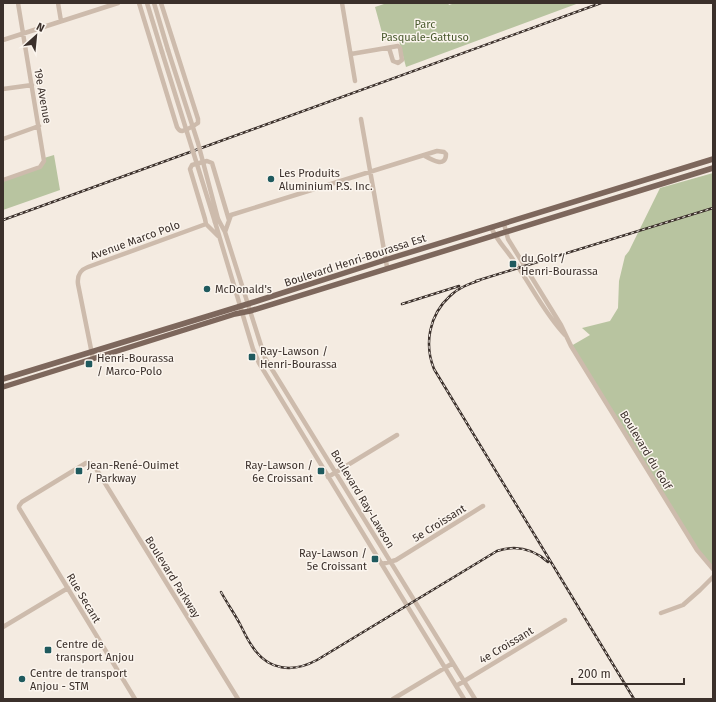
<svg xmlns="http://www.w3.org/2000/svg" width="716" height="702" viewBox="0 0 716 702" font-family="'Fira Sans',sans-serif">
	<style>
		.green { fill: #b8c4a0 }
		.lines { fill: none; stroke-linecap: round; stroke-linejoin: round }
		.minor { stroke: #cdbbac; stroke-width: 4.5 }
		.major { stroke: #7d675c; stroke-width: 5.5 }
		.rail-casing { stroke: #3b302b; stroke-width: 2.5 }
		.rail { stroke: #fbf5ee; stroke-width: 1; stroke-dasharray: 3; stroke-linecap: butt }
		.minor-bridge { stroke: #cdbbac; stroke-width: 4.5 }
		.poi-dot { fill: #1f5a5e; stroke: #fbf5ee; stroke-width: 1.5 }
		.labels { text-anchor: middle; stroke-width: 3; stroke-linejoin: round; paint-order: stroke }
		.park-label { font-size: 11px; fill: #4a5a2e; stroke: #fbf5ee }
		.street-label { font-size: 11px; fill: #3b302b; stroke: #fbf5ee }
		.poi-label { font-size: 11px; fill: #3b302b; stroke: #fbf5ee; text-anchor: start }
	</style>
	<rect width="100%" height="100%" fill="#f4ebe1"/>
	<!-- green -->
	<path class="green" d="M387 3H448L449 5 455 3H579L406 67 399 41 395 39 384 40 375 7Z
		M54 155 60 190 3 210V180L40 167 44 158Z
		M713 173V569L702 557 571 346 590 335 582 328 610 321 618 308 619 281 625 256 629 251 660 188Z"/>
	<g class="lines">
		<!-- minor -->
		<path class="minor" d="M58 3 61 21
			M139 3 177 127C178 129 179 131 182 131 186 130 195 125 198 123V119L161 3
			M147 3 162 52
			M154 3 168 50
			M342 3 355 81
			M3 40 118 3
			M351 54 398 46 400 48 402 60 398 63 393 61 389 48
			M3 89 32 85
			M361 119 387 267
			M3 139 39 126
			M3 180 40 167 44 161 18 3
			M218 219 225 232 265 358 475 699
			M215 222 253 349 259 363 464 699
			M504 224 508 239 561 325 571 346 697 550 713 569
			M491 227C497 241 506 249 514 261 531 285 544 313 565 335
			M225 232 231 215 437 151 444 152 446 154C446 168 432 160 425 156
			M218 236 206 224 205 219 190 169 192 165 207 161 212 163 229 220
			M93 359 78 284C77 275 80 270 88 267L206 224
			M328 477 397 435
			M382 564 396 560 483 506
			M661 613 683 605 700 590 713 577
			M3 627 68 588
			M456 686 565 620
			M135 699 19 508V506L22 502 86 463H90L95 467 238 699
			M393 699 453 663"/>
		<!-- major -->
		<path class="major" d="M3 379 254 302 385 260 713 159
			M3 387 235 314 250 311 713 168"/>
		<defs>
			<path id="rail" d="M3 220 601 3
				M480 280C469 284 458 288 450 296 429 315 424 344 434 369L634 699
				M476 281 713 208
				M402 304 459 286
				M221 592C227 603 234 613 240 624 244 632 247 639 252 646 268 671 293 673 317 660L497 551C515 545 533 549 548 562"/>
		</defs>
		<!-- rail casing -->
		<use href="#rail" class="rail-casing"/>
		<!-- rail -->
		<use href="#rail" class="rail"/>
		<!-- minor-bridge -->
		<path class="minor-bridge" d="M168 50 198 143 218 219
			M162 52 215 222"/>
	</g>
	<!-- markers -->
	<g class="poi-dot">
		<circle cx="271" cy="179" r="4"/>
		<rect x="509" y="260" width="8" height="8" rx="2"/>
		<circle cx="207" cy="289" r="4"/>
		<rect x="248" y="353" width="8" height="8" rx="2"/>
		<rect x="85" y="360" width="8" height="8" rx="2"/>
		<rect x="75" y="467" width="8" height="8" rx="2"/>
		<rect x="317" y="467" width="8" height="8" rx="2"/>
		<rect x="371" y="555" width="8" height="8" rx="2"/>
		<rect x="44" y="646" width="8" height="8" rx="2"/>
		<circle cx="22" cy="679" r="4"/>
	</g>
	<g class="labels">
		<!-- park labels -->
		<g class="park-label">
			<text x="425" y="28">Parc<tspan x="425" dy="13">Pasquale-Gattuso</tspan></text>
		</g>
		<!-- street labels -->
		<g class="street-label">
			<text transform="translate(43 96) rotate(80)" y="4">19e Avenue</text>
			<text transform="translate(135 240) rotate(-20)" y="4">Avenue Marco Polo</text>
			<text transform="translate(355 260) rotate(-18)" y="4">Boulevard Henri-Bourassa Est</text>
			<text transform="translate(646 450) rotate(59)" y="4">Boulevard du Golf</text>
			<text transform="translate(363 499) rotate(59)" y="4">Boulevard Ray-Lawson</text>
			<text transform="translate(439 523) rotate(-32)" y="4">5e Croissant</text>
			<text transform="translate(173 577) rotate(58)" y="4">Boulevard Parkway</text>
			<text transform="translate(84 598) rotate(59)" y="4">Rue Secant</text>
			<text transform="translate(506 645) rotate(-31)" y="4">4e Croissant</text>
		</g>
		<!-- poi labels -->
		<g class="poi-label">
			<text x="279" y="177">Les Produits<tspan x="279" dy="13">Aluminium P.S. Inc.</tspan></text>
			<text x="521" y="262">du Golf /<tspan x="521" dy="13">Henri-Bourassa</tspan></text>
			<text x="215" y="293">McDonald's</text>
			<text x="260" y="355">Ray-Lawson /<tspan x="260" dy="13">Henri-Bourassa</tspan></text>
			<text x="97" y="362">Henri-Bourassa<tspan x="97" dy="13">/ Marco-Polo</tspan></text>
			<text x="87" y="469">Jean-René-Ouimet<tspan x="87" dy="13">/ Parkway</tspan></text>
			<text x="313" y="469" text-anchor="end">Ray-Lawson /<tspan x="313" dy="13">6e Croissant</tspan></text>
			<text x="367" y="557" text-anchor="end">Ray-Lawson /<tspan x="367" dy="13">5e Croissant</tspan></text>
			<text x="56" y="648">Centre de<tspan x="56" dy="13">transport Anjou</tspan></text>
			<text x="30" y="677">Centre de transport<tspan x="30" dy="13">Anjou - STM</tspan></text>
		</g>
	</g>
	<!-- border -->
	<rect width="716" height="702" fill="none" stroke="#3b302b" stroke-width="8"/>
	<!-- north arrow -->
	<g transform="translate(36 36) rotate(27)" stroke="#fbf5ee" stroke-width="3" paint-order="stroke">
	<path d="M0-3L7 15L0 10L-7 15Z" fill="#3b302b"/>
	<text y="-6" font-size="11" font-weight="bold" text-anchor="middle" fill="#3b302b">N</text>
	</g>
	<!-- scale -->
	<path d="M572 678v6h112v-6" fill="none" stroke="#3b302b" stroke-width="2"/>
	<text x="578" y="678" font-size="12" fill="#3b302b" stroke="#fbf5ee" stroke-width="3" paint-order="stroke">200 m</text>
</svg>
